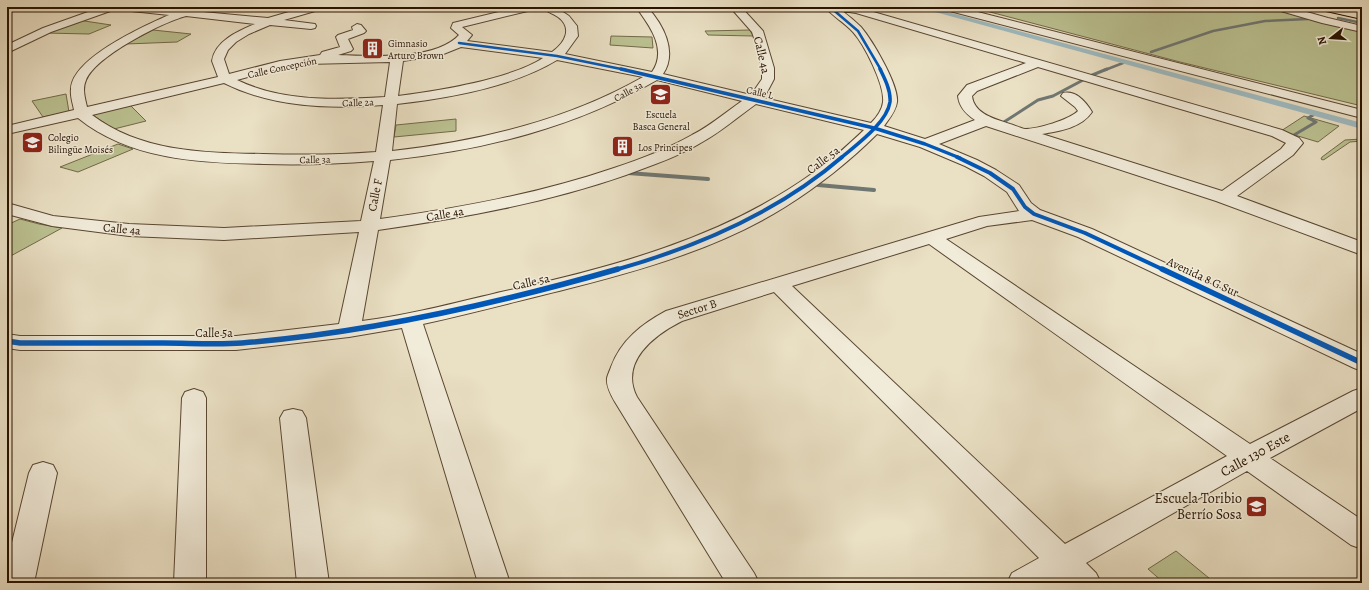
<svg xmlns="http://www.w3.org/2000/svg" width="1369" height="590" viewBox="0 0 1369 590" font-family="Alegreya,serif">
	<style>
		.green { fill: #bbc191; stroke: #726a48 }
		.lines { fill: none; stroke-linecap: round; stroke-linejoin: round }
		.stream-far2 { stroke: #6f7773; stroke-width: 2.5 }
		.stream-far1 { stroke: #6f7773; stroke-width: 3 }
		.stream { stroke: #6f7773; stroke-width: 4 }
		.canal { fill: #9ebac0; fill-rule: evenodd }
		.minor-casing { stroke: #594631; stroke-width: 2 }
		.highway-casing { stroke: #291300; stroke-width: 2 }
		.minor { fill: #f1ebd9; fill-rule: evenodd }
		.highway { fill: #eae0c4; fill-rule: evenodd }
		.cycleway-far3-casing { stroke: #f1ebd9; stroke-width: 4 }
		.cycleway-far2-casing { stroke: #f1ebd9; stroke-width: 5 }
		.cycleway-far1-casing { stroke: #f1ebd9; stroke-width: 6 }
		.cycleway-casing { stroke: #f1ebd9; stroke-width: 8 }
		.cycleway-far3 { stroke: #0057b8; stroke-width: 2.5 }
		.cycleway-far2 { stroke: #0057b8; stroke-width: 3.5 }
		.cycleway-far1 { stroke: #0057b8; stroke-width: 4 }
		.cycleway { stroke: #0057b8; stroke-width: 5.5 }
		.labels { text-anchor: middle; stroke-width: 3; stroke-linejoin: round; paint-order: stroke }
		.far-poi-label { font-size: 10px; fill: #291300; stroke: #f1ebd9; text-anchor: start }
		.far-street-label { font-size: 10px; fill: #291300; stroke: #f1ebd9 }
		.street-label { font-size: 12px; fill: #291300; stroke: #f1ebd9 }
		.near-street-label { font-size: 14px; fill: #291300; stroke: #f1ebd9 }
		.near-poi-label { font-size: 14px; fill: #291300; stroke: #f1ebd9; text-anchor: end }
	</style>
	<rect width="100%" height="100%" fill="#eae0c4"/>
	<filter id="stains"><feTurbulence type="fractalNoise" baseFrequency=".005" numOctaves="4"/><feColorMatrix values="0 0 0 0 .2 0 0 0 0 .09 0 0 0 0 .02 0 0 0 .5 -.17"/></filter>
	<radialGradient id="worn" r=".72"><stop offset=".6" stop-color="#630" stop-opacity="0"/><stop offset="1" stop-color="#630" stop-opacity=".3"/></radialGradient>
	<!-- green -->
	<path class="green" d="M971 7H1271L1362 31V106L1180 62Z
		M78 20 111 25 89 34 45 33Z
		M153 30 191 34 177 42 126 44Z
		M750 30 753 36 708 35 705 31Z
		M611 36 652 37 653 48 610 45Z
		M66 94 69 112 43 117 32 101Z
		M130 105 146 121 114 129 91 114Z
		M1304 116 1339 126 1318 142 1281 131Z
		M456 119V131L394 137 396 125Z
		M1362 139V141L1350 142 1325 159 1323 160 1321 159 1322 157 1345 140Z
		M118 144 133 149 78 172 60 167Z
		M20 219 39 224 62 228 7 258V225Z
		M1176 551 1215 583H1164L1148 569Z"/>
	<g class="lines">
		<!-- stream-far2 -->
		<path class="stream-far2" d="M1338 18 1362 23
			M1151 52 1213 31 1265 21 1308 19
			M1105 70 1123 63"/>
		<!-- stream-far1 -->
		<path class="stream-far1" d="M1090 76 1107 69
			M1004 122 1038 100 1053 96 1085 79
			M1294 135 1316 122 1308 118 1315 114"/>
		<!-- stream -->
		<path class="stream" d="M628 173 708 179
			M818 185 874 190"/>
		<!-- canal -->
		<path class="canal" d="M917 7H929L1362 123V129Z"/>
		<defs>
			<path id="minor" d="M7 7H20L19 9 7 13Z
				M102 7H153L185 10 199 7H216L215 9 203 12 268 18 306 7H323L322 9 284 20 315 24 316 26 315 28 311 29 270 25 249 34 236 42 228 50 224 59 229 74 280 61 320 55 322 52 340 47 336 37 338 35 353 30 352 27 357 24 361 25 366 31 364 33 348 39 353 49 351 51 338 55C371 56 435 61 459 35L451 28 453 23 519 7H537L536 9 462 27 472 35 467 41 552 52C565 43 573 28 558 17 553 13 546 12 542 7H555L560 10 569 16 577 26 578 36 565 54 652 72C668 49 649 25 636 7H647C663 24 678 52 663 74L751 95 762 79V68L756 44 752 32 730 7H741L763 31 774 68V79L764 98 871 123C877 117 882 110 883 102 885 85 864 44 853 32 844 22 832 16 825 7H856L1282 130 1299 138 1303 143 1293 155 1237 196 1362 242V255L1216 201 986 126 939 144 977 160 996 170 1019 185 1031 203 1040 210 1092 229 1362 354V371L1354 368 1078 237 1032 220 987 226 946 239 1250 444 1353 391 1362 388V408L1270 458 1362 520V549L1351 545 1247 471 1086 563 1096 573 1101 583H1064L1059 579 1052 583H1007L1012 573 1039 558 774 292 682 321C654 335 619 362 637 397L754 573 759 583H726L615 402C611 395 606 386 607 378 608 374 610 370 611 367 621 340 642 324 666 311L979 217 1019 211 1007 192 984 176 965 166 920 147 877 134C849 162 818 186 785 207 718 249 635 272 559 291 514 302 468 314 423 324L510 583H478L402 328 349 337 236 350H20L7 348V334L20 336H236L339 324 359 232 224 240 129 236 52 226 7 214V203L53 216 129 224 224 228 361 221 374 161C338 164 301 165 264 164 200 163 130 160 78 118L7 134V126L74 110C73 104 70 96 71 89 72 58 144 26 169 15L122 10 117 7 116 9 51 32 7 53V45L43 28ZM842 11 856 13 1026 63 967 85 958 96C959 107 966 114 975 120L925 139 884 126C889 119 896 111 897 102 899 85 872 40 861 27 855 21 849 16 842 11ZM186 16 255 24C238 31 215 41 212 61L218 77 87 107C85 98 82 89 86 80 96 56 161 23 186 16ZM461 47 543 58C511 79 438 91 398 96L403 61 441 55ZM557 60 643 77C565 121 480 141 392 151L397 104C449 98 513 87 557 60ZM390 62 385 97C335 100 283 102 237 80L280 68 307 64ZM1038 67 1272 136 1286 143 1281 149 1222 191 1042 134C1060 131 1081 128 1092 112 1086 102 1076 90 1063 93L1061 96 1075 107 1078 111C1069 120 1037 129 1025 129 1020 128 1014 125 1010 124 995 119 974 114 972 96L977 91ZM657 80 742 101C726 112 710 126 692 135 667 149 641 159 614 168 538 194 459 208 380 219L390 160C484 150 574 128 657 80ZM224 83C274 108 329 109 383 105L376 152C338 155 301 155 263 154 204 153 141 152 92 115ZM756 104 864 130C848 145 831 161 813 173 721 239 610 268 501 292 455 303 409 315 362 321L378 230C462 218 546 203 626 175 653 165 680 156 704 141 722 131 739 116 756 104ZM929 244 1227 456 1065 544 792 286Z
				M941 7H958L1362 110V118L942 9Z
				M1273 7H1289L1328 18 1362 26V32L1322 23 1274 9Z
				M194 389 203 392 206 398V583H174L182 398 185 392Z
				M293 409 302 411 306 418 329 583H297L280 418 284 411Z
				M43 462 53 465 57 473 34 583H7V563L29 473 33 465Z"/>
			<path id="highway" d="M1316 7H1336L1362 13V19L1317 9Z"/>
		</defs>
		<!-- minor casing -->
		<use href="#minor" class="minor-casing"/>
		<!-- highway casing -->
		<use href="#highway" class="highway-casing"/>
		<!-- minor -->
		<use href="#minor" class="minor"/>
		<!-- highway -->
		<use href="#highway" class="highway"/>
		<defs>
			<path id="cycleway-far3" d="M830 7 858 31 881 70
				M459 43 557 56 626 70"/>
			<path id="cycleway-far2" d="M621 69 874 128 925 144 960 158
				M841 158C856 145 887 123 890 102 891 91 885 79 880 69"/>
			<path id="cycleway-far1" d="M957 157 990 173 1013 189 1025 207 1034 214 1085 233 1164 270
				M615 270C697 247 777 213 842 157"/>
			<path id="cycleway" d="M1162 269 1362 363
				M7 341 20 343C68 343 115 343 163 343 189 343 216 345 242 343 369 333 496 304 618 269"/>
		</defs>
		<!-- cycleway-far3 casing -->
		<use href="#cycleway-far3" class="cycleway-far3-casing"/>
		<!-- cycleway-far2 casing -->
		<use href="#cycleway-far2" class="cycleway-far2-casing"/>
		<!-- cycleway-far1 casing -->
		<use href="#cycleway-far1" class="cycleway-far1-casing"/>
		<!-- cycleway casing -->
		<use href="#cycleway" class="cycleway-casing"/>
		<!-- cycleway-far3 -->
		<use href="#cycleway-far3" class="cycleway-far3"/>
		<!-- cycleway-far2 -->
		<use href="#cycleway-far2" class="cycleway-far2"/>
		<!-- cycleway-far1 -->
		<use href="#cycleway-far1" class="cycleway-far1"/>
		<!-- cycleway -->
		<use href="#cycleway" class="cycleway"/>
	</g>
	<!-- icons -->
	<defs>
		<symbol id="building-square" viewBox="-11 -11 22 22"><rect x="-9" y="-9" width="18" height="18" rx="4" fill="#8f2418" stroke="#f1ebd9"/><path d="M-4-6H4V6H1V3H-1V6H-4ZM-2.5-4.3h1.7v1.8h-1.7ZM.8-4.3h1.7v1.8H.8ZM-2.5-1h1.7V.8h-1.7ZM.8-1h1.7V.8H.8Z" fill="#fff"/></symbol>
		<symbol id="school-square" viewBox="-11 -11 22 22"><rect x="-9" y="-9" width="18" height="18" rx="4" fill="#8f2418" stroke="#f1ebd9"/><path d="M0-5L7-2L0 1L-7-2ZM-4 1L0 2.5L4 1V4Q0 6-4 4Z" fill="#fff"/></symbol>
	</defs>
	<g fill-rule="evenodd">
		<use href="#building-square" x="360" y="36" width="25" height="25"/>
		<use href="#school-square" x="648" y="82" width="25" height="25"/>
		<use href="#school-square" x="20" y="130" width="25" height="25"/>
		<use href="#building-square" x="610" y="134" width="25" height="25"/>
		<use href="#school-square" x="1244" y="494" width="25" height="25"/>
	</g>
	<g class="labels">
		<!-- far-poi labels -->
		<g class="far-poi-label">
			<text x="388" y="47">Gimnasio<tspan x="388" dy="12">Arturo Brown</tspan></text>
			<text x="661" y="118" text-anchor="middle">Escuela<tspan x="661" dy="12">Basca General</tspan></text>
			<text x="48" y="141">Colegio<tspan x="48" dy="12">Bilingüe Moisés</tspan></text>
			<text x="638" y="151">Los Principes</text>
		</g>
		<!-- far-street labels -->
		<g class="far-street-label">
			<text transform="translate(282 67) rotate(-12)" y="4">Calle Concepción</text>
			<text transform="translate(628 91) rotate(-29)" y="4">Calle 3a</text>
			<text transform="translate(760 92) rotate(13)" y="4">Calle L</text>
			<text transform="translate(358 102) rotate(-2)" y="4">Calle 2a</text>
			<text transform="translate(315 159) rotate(-1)" y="4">Calle 3a</text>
		</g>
		<!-- street labels -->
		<g class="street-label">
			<text transform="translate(762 55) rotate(77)" y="4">Calle 4a</text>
			<text transform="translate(823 160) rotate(-37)" y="4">Calle 5a</text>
			<text transform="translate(375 195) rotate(-79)" y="4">Calle F</text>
			<text transform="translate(445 214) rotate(-10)" y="4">Calle 4a</text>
			<text transform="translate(122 229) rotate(5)" y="4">Calle 4a</text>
			<text transform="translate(1203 277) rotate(25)" y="4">Avenida 8 G Sur</text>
			<text transform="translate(531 282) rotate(-13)" y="4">Calle 5a</text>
			<text transform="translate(697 309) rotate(-18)" y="4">Sector B</text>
			<text x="214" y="337">Calle 5a</text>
		</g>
		<!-- near-street labels -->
		<g class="near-street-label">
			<text transform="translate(1255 454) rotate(-29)" y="5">Calle 130 Este</text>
		</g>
		<!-- near-poi labels -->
		<g class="near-poi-label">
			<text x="1242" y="503">Escuela Toribio<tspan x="1242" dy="16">Berrío Sosa</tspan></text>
		</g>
	</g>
	<!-- margin -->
	<rect width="1369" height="590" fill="none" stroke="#eae0c4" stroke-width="24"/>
	<rect x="8" y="8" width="1353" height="574" fill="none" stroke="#291300" stroke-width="2"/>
	<rect x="12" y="12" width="1345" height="566" fill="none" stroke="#291300"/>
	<!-- north arrow -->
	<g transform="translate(1331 38) rotate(253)" stroke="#f1ebd9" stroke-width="3" paint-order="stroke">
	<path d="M0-3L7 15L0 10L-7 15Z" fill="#291300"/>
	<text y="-6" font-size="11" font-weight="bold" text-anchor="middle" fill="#291300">N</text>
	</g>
	<rect width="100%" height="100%" filter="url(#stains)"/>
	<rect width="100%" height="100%" fill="url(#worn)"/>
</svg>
